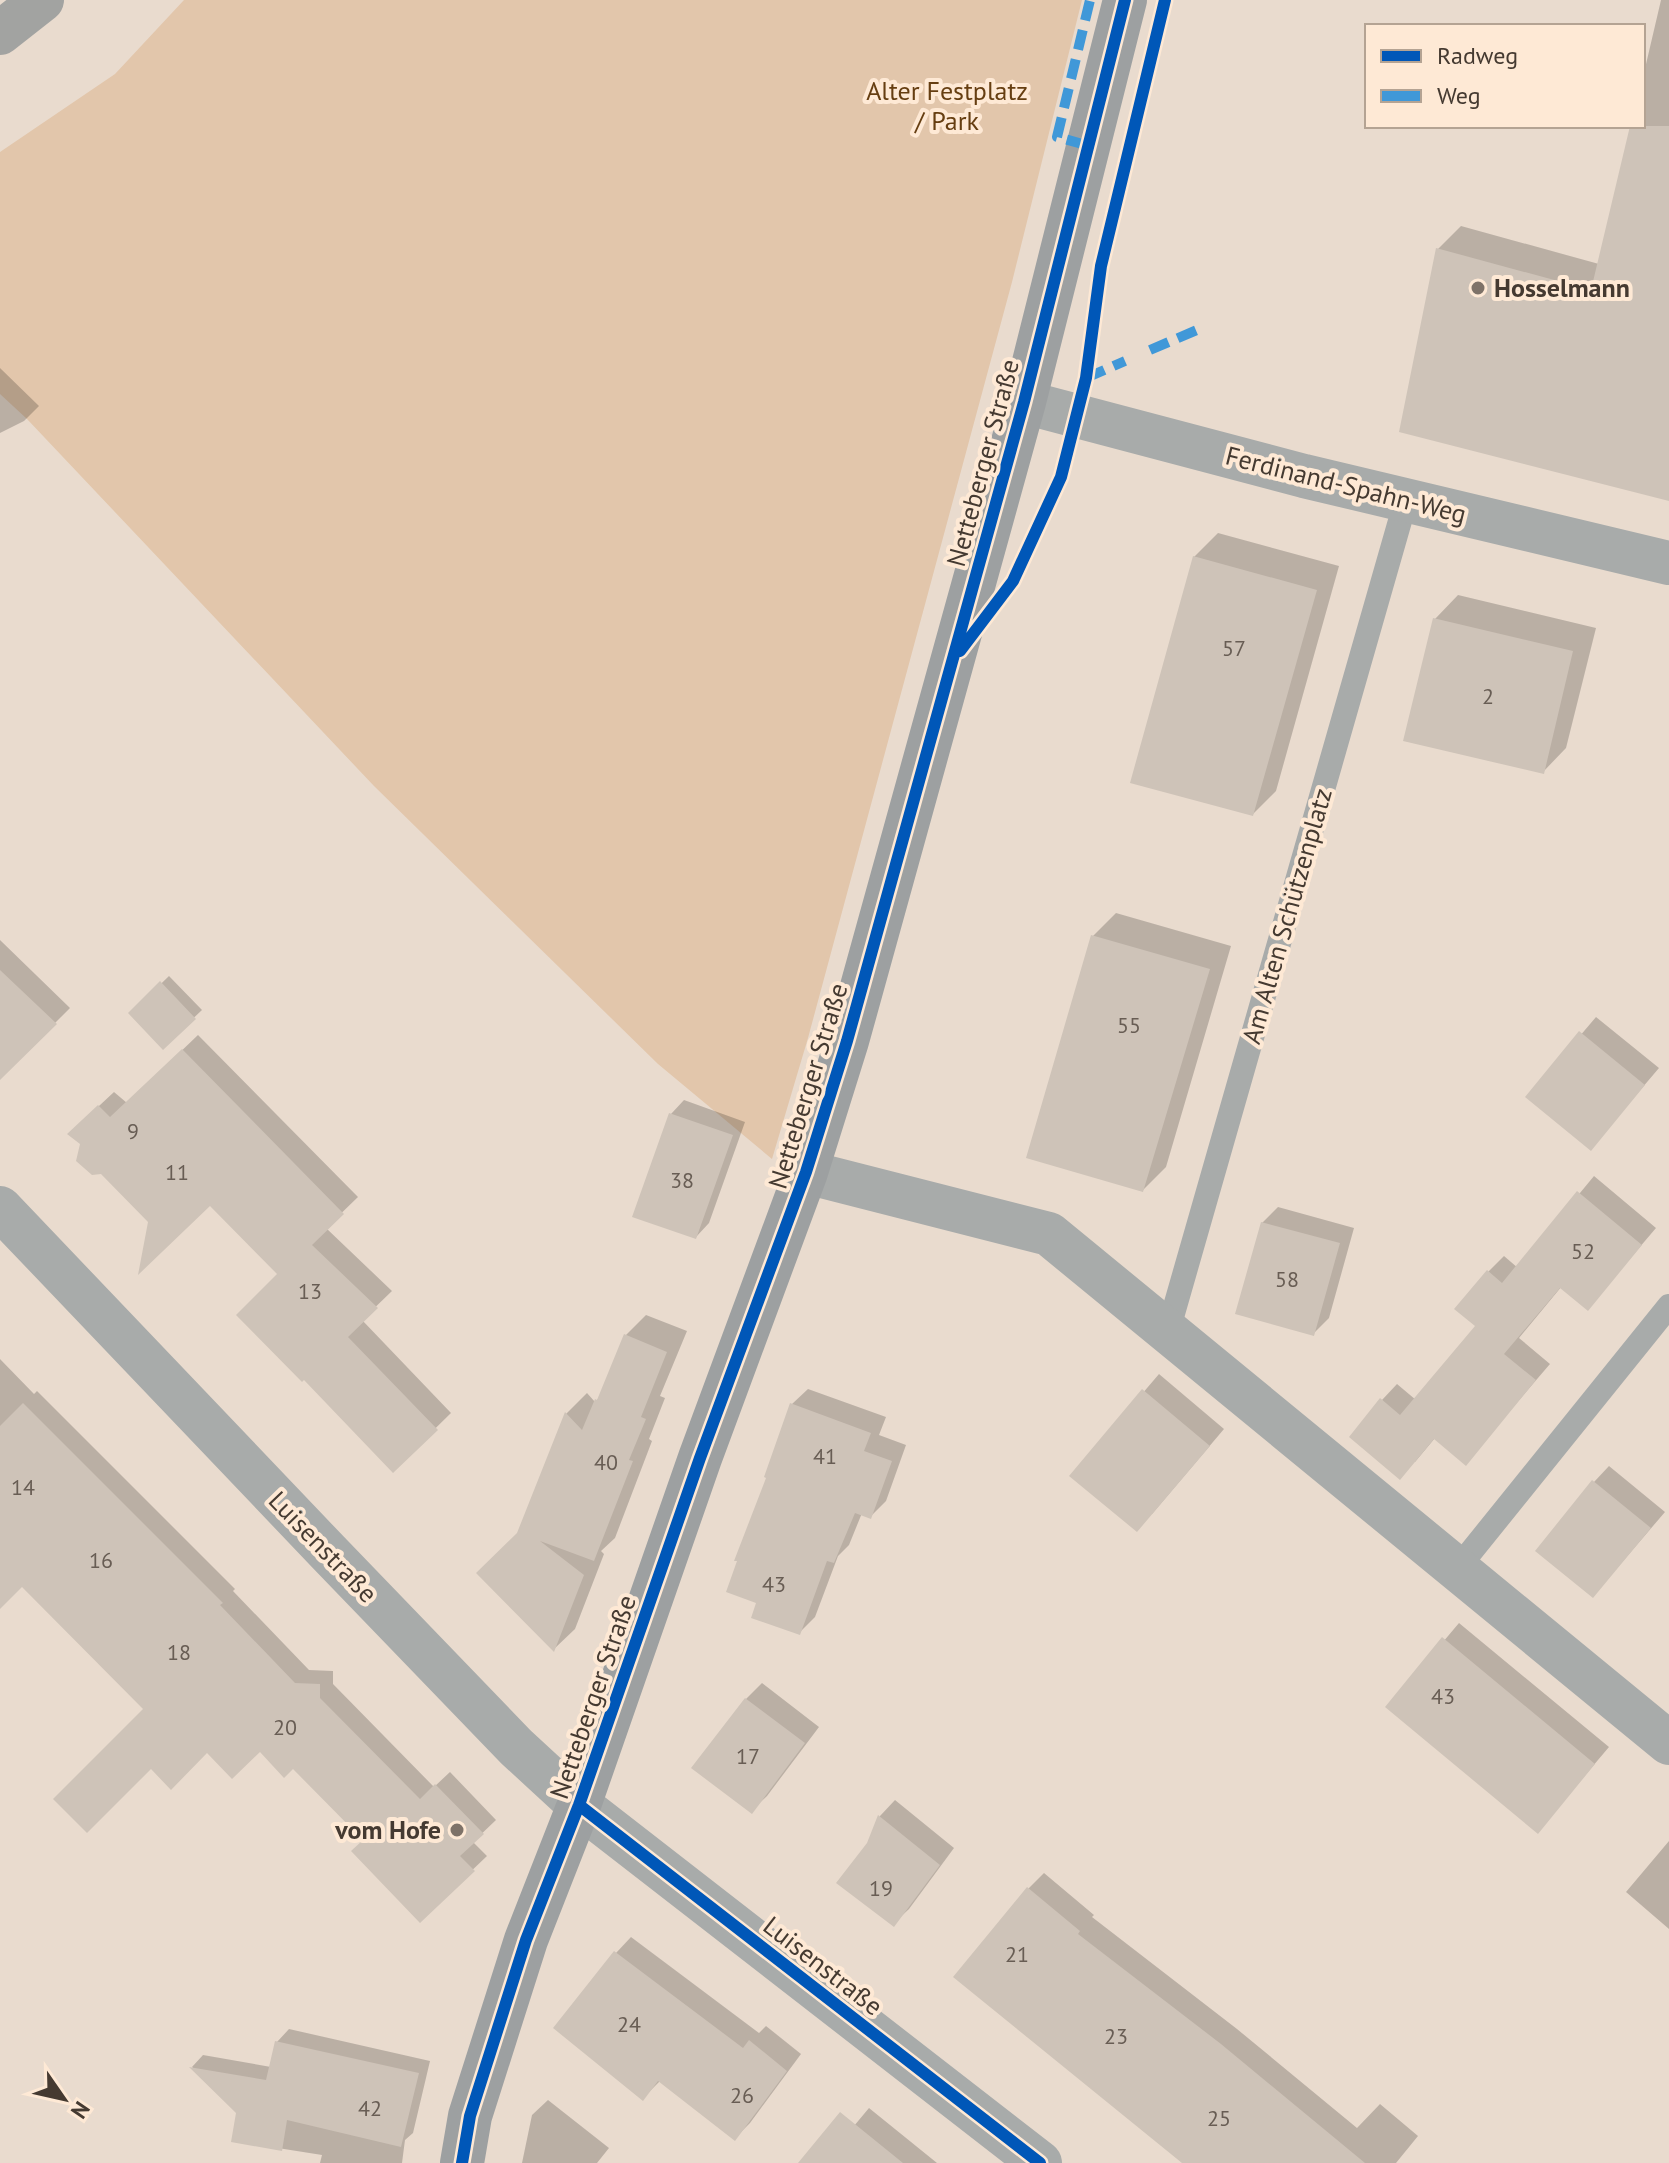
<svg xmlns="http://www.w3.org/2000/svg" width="1669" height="2163" viewBox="0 0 1669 2163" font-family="'PT Sans',sans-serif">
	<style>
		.green { fill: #e2c6ab }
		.shadow { fill: #0003 }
		.building { fill: #cec3b8 }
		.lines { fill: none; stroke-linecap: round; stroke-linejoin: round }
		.lane { stroke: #a8abaa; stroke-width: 24 }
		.street { stroke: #a8abaa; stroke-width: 44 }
		.secondary { stroke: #9da0a1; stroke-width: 44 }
		.primary { stroke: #a2a3a1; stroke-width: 44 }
		.quiet { stroke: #4098d8; stroke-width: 10; stroke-dasharray: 20 10; stroke-linecap: butt }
		.cycleway-casing { stroke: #fee9d5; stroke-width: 17 }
		.cycleway { stroke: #0057b8; stroke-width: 12 }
		.poi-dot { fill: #7e7268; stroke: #fee9d5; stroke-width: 3 }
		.labels { text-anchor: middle; stroke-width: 8; stroke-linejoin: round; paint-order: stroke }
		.number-label { font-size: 22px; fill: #685d54 }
		.park-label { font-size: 26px; fill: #663e11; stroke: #fee9d5 }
		.poi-label { font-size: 26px; font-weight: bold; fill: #453a31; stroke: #fee9d5; text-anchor: start }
		.street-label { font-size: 26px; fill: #453a31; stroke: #fee9d5 }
	</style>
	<rect width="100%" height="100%" fill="#e9dbce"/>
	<!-- green -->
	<path class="green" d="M184 0H1082L1012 282 808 1038 772 1159 658 1064 374 786 27 419 0 394V152L115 74Z"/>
	<!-- shadow -->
	<path class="shadow" d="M1661 0H1669V499L1438 249 1461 226 1599 264 1632 126H1643V77Z
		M0 368 39 406 24 421 0 433Z
		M1218 533 1339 566 1276 791 1253 814 1194 557Z
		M1458 595 1596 628 1566 748 1543 772 1435 619Z
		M1116 913 1231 946 1166 1167 1143 1190 1093 936Z
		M0 940 70 1008 2 1076 0 1074Z
		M169 976 202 1010 163 1047 131 1013Z
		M1596 1017 1659 1068 1591 1148 1528 1097Z
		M198 1035 358 1197 326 1228 392 1291 362 1320 451 1413 393 1470 279 1274 210 1204 150 1222 85 1119 114 1092 127 1103Z
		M684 1100 745 1122 709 1223 696 1237 671 1114Z
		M1594 1176 1656 1228 1588 1308 1562 1286 1519 1338 1550 1364 1465 1463 1435 1438 1415 1462 1382 1400 1397 1384 1416 1400 1478 1326 1488 1272 1504 1256 1518 1268Z
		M1278 1207 1354 1228 1329 1318 1313 1334 1262 1223Z
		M646 1315 687 1331 660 1396 665 1398 649 1439 652 1441 615 1538 601 1551 604 1554 575 1629 554 1649 519 1533 566 1414 587 1393 595 1402 602 1395 625 1336Z
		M0 1359 34 1394 37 1391 235 1589 233 1591 309 1670 333 1671V1684L434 1787 450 1772 496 1820 473 1842 487 1856 420 1920 365 1840 293 1766 260 1750H207L146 1709 22 1584 0 1607Z
		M1159 1374 1224 1429 1152 1514 1072 1476Z
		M808 1389 886 1417 879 1435 906 1445 886 1501 871 1516 862 1513 849 1545 838 1556 815 1617 799 1633 759 1602 769 1477 792 1404Z
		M1609 1466 1665 1512 1593 1596 1594 1482Z
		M1459 1623 1609 1747 1537 1832 1388 1707Z
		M762 1683 819 1727 767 1796 751 1811 694 1768 746 1699Z
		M895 1800 954 1848 909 1909 893 1924 868 1844 880 1816Z
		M1669 1841V1929L1626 1892Z
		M1044 1873 1094 1915 1092 1917 1237 2029 1357 2128 1380 2104 1418 2136 1396 2163H1184L1028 1889Z
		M631 1937 759 2033 766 2026 801 2054 750 2123 734 2139 660 2081 643 2098 616 1953Z
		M289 2029 430 2061 413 2133 405 2140 402 2163H320L322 2155 233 2141 238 2113 192 2067 203 2055 271 2067 277 2042Z
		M548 2100 609 2148 597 2163H522L532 2115Z
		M869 2108 937 2163H823Z"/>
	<!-- building -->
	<path class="building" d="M1630 126H1669V501L1399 432 1436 248 1591 290Z
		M1193 556 1317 590 1253 816 1130 783Z
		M1433 618 1573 651 1544 774 1403 741Z
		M1091 935 1210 969 1143 1192 1026 1158Z
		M0 970 57 1024 0 1080Z
		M160 981 196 1019 163 1050 128 1013Z
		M1579 1031 1645 1085 1591 1151 1525 1097Z
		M182 1049 344 1214 312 1245 378 1308 348 1337 438 1430 393 1473 304 1380 302 1382 236 1315 277 1274 210 1206 138 1275 148 1222 101 1174 92 1175 76 1161 80 1144 67 1134 98 1105 110 1117Z
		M669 1113 733 1135 696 1239 632 1217Z
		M1577 1191 1642 1245 1588 1311 1560 1288 1504 1354 1536 1380 1466 1466 1434 1439 1400 1480 1349 1437 1380 1398 1400 1415 1475 1326 1454 1309 1487 1270 1502 1283Z
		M1261 1222 1340 1243 1314 1336 1235 1314Z
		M624 1334 667 1352 641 1417 646 1419 629 1460 633 1461 594 1561 540 1541 584 1575 554 1652 476 1573 517 1533 565 1412 582 1430 595 1399 597 1400Z
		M1142 1389 1210 1446 1137 1532 1069 1476Z
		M23 1403 223 1603 220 1605 295 1683 320 1684V1698L420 1799 435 1784 484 1834 460 1856 475 1871 420 1923 351 1851 363 1840 293 1769 284 1778 260 1752 232 1779 207 1753 171 1790 151 1769 87 1833 53 1799 143 1709 22 1587 0 1609V1426Z
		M790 1403 871 1433 864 1451 892 1461 871 1519 855 1513 834 1563 827 1561 800 1635 751 1618 756 1603 726 1592 737 1561H734L766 1478 764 1477Z
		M1592 1480 1651 1528 1593 1598 1535 1551Z
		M1442 1637 1595 1764 1538 1834 1385 1707Z
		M745 1698 805 1743 752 1814 691 1768Z
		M878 1815 940 1865 894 1927 836 1883 867 1843Z
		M1027 1887 1080 1931 1078 1934 1221 2044 1365 2163H1182L953 1977Z
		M614 1951 743 2048 749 2040 787 2071 735 2141 658 2081 643 2101 553 2028Z
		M275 2041 419 2073 401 2147 287 2120 282 2151 231 2142 236 2113 189 2067 266 2080Z
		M840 2112 903 2163H798Z"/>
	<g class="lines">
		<!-- lane -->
		<path class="lane" d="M1168 1331 1406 500
			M1457 1569 1669 1306"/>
		<!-- street -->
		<path class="street" d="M1024 402 1304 476 1669 563
			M806 1172 1049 1234 1669 1743
			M0 1208 328 1552 516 1747 579 1805 1040 2163"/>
		<!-- secondary -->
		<path class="secondary" d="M462 2163 470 2116 526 1940 579 1805 700 1458 806 1172 847 1041 1024 402 1125 0"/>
		<!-- primary -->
		<path class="primary" d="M0 33 42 0"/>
		<!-- quiet -->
		<path class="quiet" d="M1086 145 1057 137 1090 0
			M1150 350 1204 327
			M1086 378 1125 361"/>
		<defs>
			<path id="cycleway" d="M960 651 1013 581 1061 477 1086 378 1101 266 1165 0
				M579 1805 1040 2163
				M462 2163 470 2116 526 1940 579 1805 700 1458 806 1172 847 1041 1024 402 1125 0"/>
		</defs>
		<!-- cycleway casing -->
		<use href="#cycleway" class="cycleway-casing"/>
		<!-- cycleway -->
		<use href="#cycleway" class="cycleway"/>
	</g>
	<!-- markers -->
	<g class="poi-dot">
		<circle cx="1478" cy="288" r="8"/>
		<circle cx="457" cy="1830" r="8"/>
	</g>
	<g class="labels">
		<!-- number labels -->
		<g class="number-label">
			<text x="1234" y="656">57</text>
			<text x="1488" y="704">2</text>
			<text x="1129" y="1033">55</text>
			<text x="133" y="1139">9</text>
			<text x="177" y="1180">11</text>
			<text x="682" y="1188">38</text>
			<text x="1583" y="1259">52</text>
			<text x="1287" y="1287">58</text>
			<text x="310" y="1299">13</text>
			<text x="825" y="1464">41</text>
			<text x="606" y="1470">40</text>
			<text x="23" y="1495">14</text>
			<text x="101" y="1568">16</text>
			<text x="774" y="1592">43</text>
			<text x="179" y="1660">18</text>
			<text x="1443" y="1704">43</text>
			<text x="285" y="1735">20</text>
			<text x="748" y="1764">17</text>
			<text x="881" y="1896">19</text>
			<text x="1017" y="1962">21</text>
			<text x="629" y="2032">24</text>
			<text x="1116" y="2044">23</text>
			<text x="742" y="2103">26</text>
			<text x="370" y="2116">42</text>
			<text x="1219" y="2126">25</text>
		</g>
		<!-- park labels -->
		<g class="park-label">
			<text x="947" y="100">Alter Festplatz<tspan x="947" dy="30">/ Park</tspan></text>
		</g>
		<!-- poi labels -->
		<g class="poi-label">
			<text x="1494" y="297">Hosselmann</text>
			<text x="441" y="1839" text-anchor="end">vom Hofe</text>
		</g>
		<!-- street labels -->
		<g class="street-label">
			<text transform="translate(983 463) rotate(-75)" y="9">Netteberger Straße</text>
			<text transform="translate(1346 485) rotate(14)" y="9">Ferdinand-Spahn-Weg</text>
			<text transform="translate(1287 916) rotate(-74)" y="9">Am Alten Schützenplatz</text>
			<text transform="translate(808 1086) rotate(-73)" y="9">Netteberger Straße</text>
			<text transform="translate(323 1547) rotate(46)" y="9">Luisenstraße</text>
			<text transform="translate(593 1697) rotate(-71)" y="9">Netteberger Straße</text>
			<text transform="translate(823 1966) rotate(38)" y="9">Luisenstraße</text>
		</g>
	</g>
	<!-- legend -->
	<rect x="1365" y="24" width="280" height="104" fill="#fee9d5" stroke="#b4a393" stroke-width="2"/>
	<rect x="1381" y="50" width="40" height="12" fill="#0057b8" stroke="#b4a393" stroke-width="2"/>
	<text x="1437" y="64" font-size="24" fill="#453a31">Radweg</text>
	<rect x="1381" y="90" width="40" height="12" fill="#4098d8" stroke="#b4a393" stroke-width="2"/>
	<text x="1437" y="104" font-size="24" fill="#453a31">Weg</text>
	<!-- north arrow -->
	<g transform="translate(64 2099) rotate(124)" stroke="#fee9d5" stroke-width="6" paint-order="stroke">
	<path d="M0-6L14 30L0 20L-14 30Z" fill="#453a31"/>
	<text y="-12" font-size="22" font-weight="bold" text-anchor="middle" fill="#453a31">N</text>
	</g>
</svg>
